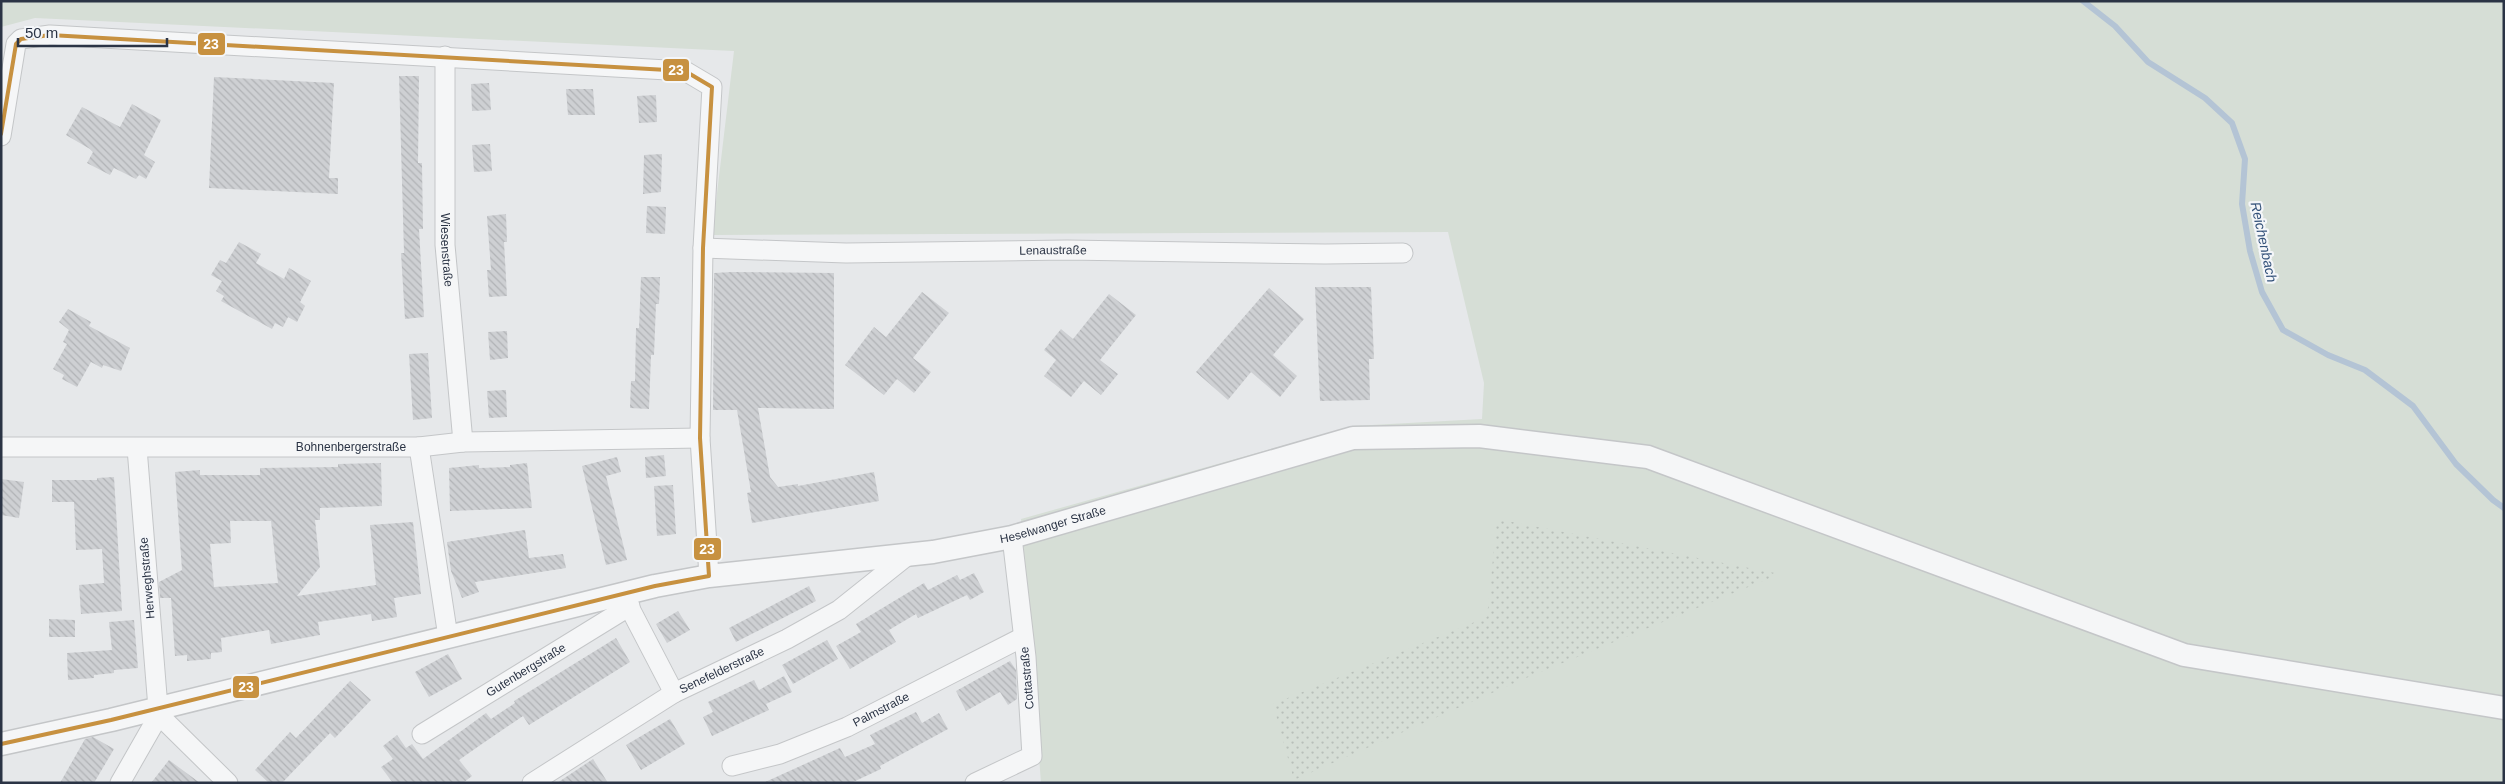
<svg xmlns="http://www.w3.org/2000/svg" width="2505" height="784" viewBox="0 0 2505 784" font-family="Arial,sans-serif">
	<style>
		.grass { fill: #d6ded6 }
		.garden { fill: url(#garden-dots) }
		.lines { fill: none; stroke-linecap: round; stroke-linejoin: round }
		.stream { stroke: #b4c4d5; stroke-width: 6 }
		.building { fill: url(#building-back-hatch); fill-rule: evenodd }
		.minor-casing { stroke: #c4c6c8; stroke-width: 21 }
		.tertiary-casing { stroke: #c4c6c8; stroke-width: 25 }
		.minor { stroke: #f5f6f7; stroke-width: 19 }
		.tertiary { stroke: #f5f6f7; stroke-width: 22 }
		.bus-1-casing { stroke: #f4f6f9; stroke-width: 8 }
		.bus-1 { stroke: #c79140; stroke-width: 4 }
		.labels { text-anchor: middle; stroke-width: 4.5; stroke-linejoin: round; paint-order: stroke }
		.street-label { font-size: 12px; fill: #2b3445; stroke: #f4f6f9 }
		.water-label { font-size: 14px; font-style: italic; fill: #34527a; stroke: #f4f6f9 }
		.line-badge { stroke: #f4f6f9; stroke-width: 2 }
		.badge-label { font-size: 14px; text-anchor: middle; font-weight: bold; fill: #fff }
	</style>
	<defs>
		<pattern id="garden-dots" width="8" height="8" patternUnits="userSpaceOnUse" patternTransform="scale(1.25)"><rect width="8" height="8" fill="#d6ded6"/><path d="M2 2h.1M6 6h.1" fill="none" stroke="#b8bfb9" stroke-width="1.8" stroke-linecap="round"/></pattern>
		<pattern id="building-back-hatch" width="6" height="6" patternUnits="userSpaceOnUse" patternTransform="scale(1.25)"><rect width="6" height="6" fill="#ced0d3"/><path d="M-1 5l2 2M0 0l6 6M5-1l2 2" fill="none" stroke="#b1b3b6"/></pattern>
	</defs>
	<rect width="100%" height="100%" fill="#e6e8ea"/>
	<!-- grass -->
	<path class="grass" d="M1 1H2504V783H1041L1021 519 1353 426 1482 419 1484 383 1448 232 712 235 734 51 35 18 1 27Z"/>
	<!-- garden -->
	<path class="garden" d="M1497 519 1780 574 1526 678 1294 780 1273 704 1487 617Z"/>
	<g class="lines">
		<!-- stream -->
		<path class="stream" d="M2083 1 2115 26 2148 62 2205 98 2232 123 2245 159 2242 204 2250 251 2262 292 2283 330 2328 355 2365 370 2413 406 2456 464 2493 500 2504 508"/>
	</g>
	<!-- building -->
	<path class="building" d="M399 76H419L418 163H422L423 229H419L424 317 405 319 401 253H404Z
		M214 77 334 83 329 178H338V194L209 188Z
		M489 83 491 110 472 111 471 84Z
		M566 89H593L595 115H568Z
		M656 95 657 122 639 123 637 96Z
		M132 104 161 120 144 155 155 162 146 179 139 175 136 179 114 168 110 175 87 163 93 152 90 149 66 135 82 107 120 127Z
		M490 144 492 171 474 172 472 145Z
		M662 154 661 192 643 194 644 155Z
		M647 206 666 207 665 234 646 233Z
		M506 214 507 242H504L507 296 489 297 487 270H491L487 216Z
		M239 242 261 254 256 263 284 279 289 268 311 281 300 302 305 306 297 322 288 317 283 327 275 323 272 329 221 301 224 296 216 291 222 281 211 275 220 260 226 263Z
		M732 272 834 273V409L758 408 770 477 778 487 798 484V486L874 472 879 501 752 523 747 493 751 492 737 410H713L714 273Z
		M641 277H660L659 304H656L654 355H651L649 409 630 408 631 381H635L636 328H639Z
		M1315 287H1371L1374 359H1369L1370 400 1320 401Z
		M1269 288 1304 319 1273 355 1297 376 1280 397 1251 372 1228 400 1196 372Z
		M922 292 949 313 913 358 931 372 914 393 897 379 884 395 845 365 874 327 886 337Z
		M1109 294 1136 315 1100 360 1118 374 1101 395 1084 381 1071 397 1044 376 1056 360 1044 350 1061 329 1073 339Z
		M68 309 91 322 89 326 130 348 121 371 103 365 102 368 91 362 77 387 62 379 64 375 53 369 67 344 63 342 69 330 59 322Z
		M507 331 508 358 490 360 488 332Z
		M428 353 432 418 413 420 409 354Z
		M506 390 507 417 489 418 487 391Z
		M664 455 666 476 646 478 645 457Z
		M617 457 621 472 606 476 627 560 606 565 582 466Z
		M381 463 382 506 320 508V520H315L320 567 297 596 376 585 370 525 413 522 421 594 394 598 397 617 372 621 371 614 318 622 320 635 271 644 269 630 221 638 222 652 211 653V659L187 661V655L175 656 171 598H160L159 582 182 570 175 472 200 470V475H260V468L338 467V464ZM230 521H271L278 583 214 587 210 544 231 543Z
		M527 463 532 508 450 511 449 468 479 465V468L510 467V465Z
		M114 477 122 611 81 614 79 585 104 583 102 549 76 550 74 502H52V480H97V478Z
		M1 479 24 482 19 518 1 515Z
		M673 485 676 534 657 536 654 486Z
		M525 530 529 558 563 554 566 568 475 582 479 592 462 598 451 571 447 542Z
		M974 573 984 592 970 600 967 595 918 618 916 614 889 630 896 642 850 669 836 646 861 632 856 624 924 583 928 590 957 575 960 580Z
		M809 586 816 601 736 642 729 628Z
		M678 611 690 630 667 643 656 624Z
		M49 619 75 620V637H49Z
		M134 620 138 668 114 670V673L94 675V678L68 680 67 653 112 650 109 622Z
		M616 638 630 662 529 725 523 716 479 746 459 760 472 776 463 783H393L381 767 393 759 383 746 397 735 406 748 412 744 423 759 486 713 491 719 515 703 514 701Z
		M827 640 838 659 793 684 782 665Z
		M448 654 462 679 429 697 415 672Z
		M1010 661 1016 670 1017 699 1008 705 1000 692 966 711 956 691Z
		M784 676 792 692 766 704 769 710 712 736 703 717 713 712 708 702 754 680 759 690Z
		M350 681 371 700 335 738 330 733 282 783H269L255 770 290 732 296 738Z
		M916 712 922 723 939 713 948 729 880 766 881 769 851 783H763L840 748 845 757 875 744 870 735Z
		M670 719 685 744 641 770 626 745Z
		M93 737 114 749 94 783H60L85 739Z
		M593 759 608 783H557Z
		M169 760 200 783H151Z"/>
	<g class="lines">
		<defs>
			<g id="minor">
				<path id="s1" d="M445 56V245L463 442"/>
				<path d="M1 136 16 44 21 39 50 35 685 71 712 87 703 248 700 438 709 576"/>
				<path id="s2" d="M703 248 846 253 1067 250 1325 254 1403 253"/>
				<path id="s3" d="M1 447H419L463 442 700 438"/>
				<path d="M419 447 448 637"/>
				<path d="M624 597 674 693"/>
				<path d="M158 708 162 718 228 783"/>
				<path id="s4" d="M422 734 630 606"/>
				<path id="s5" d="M732 766 780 754 847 727 1023 637"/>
				<path d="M120 783 156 720 158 708 137 448"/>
				<path id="s6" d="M532 783 674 693 787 639 839 610 908 555"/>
				<path d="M975 783 1032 756 1026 657 1012 537"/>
			</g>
			<g id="tertiary">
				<path id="s7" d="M1 744 111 720 655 586 709 576 933 552 1012 537 1353 438 1479 436 1648 457 2184 655 2504 708"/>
			</g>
		</defs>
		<!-- minor casing -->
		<use href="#minor" class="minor-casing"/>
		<!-- tertiary casing -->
		<use href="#tertiary" class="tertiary-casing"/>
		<!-- minor -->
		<use href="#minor" class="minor"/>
		<!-- tertiary -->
		<use href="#tertiary" class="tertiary"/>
		<defs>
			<path id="bus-1" d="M1 134 16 44 21 39 50 35 685 71 712 87 703 248 700 438 709 576 655 586 111 720 1 744"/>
		</defs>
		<!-- bus-1 casing -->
		<use href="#bus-1" class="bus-1-casing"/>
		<!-- bus-1 -->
		<use href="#bus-1" class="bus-1"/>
	</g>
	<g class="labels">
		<!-- street labels -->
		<g class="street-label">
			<text dy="4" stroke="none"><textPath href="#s1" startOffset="194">Wiesenstraße</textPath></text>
			<text dy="4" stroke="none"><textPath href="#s2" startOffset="350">Lenaustraße</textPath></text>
			<text dy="4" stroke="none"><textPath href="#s3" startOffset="350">Bohnenbergerstraße</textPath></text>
			<text dy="4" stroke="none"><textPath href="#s7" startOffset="1076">Heselwanger Straße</textPath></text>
			<text transform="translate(147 578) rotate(-95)" y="4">Herweghstraße</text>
			<text dy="4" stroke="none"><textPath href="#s4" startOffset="122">Gutenbergstraße</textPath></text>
			<text dy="4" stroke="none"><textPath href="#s6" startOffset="221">Senefelderstraße</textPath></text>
			<text transform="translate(1027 678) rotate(-95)" y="4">Cottastraße</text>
			<text dy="4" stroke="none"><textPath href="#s5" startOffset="160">Palmstraße</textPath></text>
		</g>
		<!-- water labels -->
		<g class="water-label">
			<text transform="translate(2264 242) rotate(78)" y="5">Reichenbach</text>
		</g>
	</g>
	<g class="line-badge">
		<rect x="197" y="32" width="29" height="24" rx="5" fill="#c79140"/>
		<rect x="662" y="58" width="28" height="24" rx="5" fill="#c79140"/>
		<rect x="693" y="537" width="29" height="24" rx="5" fill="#c79140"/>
		<rect x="232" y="675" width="28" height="24" rx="5" fill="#c79140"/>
	</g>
	<g class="badge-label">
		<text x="211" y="49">23</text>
		<text x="676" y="75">23</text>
		<text x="707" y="554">23</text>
		<text x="246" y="692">23</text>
	</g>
	<!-- border -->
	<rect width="2505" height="784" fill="none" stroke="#2b3445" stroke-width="5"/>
	<!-- scale -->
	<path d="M18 38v8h149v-8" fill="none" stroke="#2b3445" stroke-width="2.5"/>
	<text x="25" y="38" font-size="15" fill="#2b3445" stroke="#f4f6f9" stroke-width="4" paint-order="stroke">50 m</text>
</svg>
